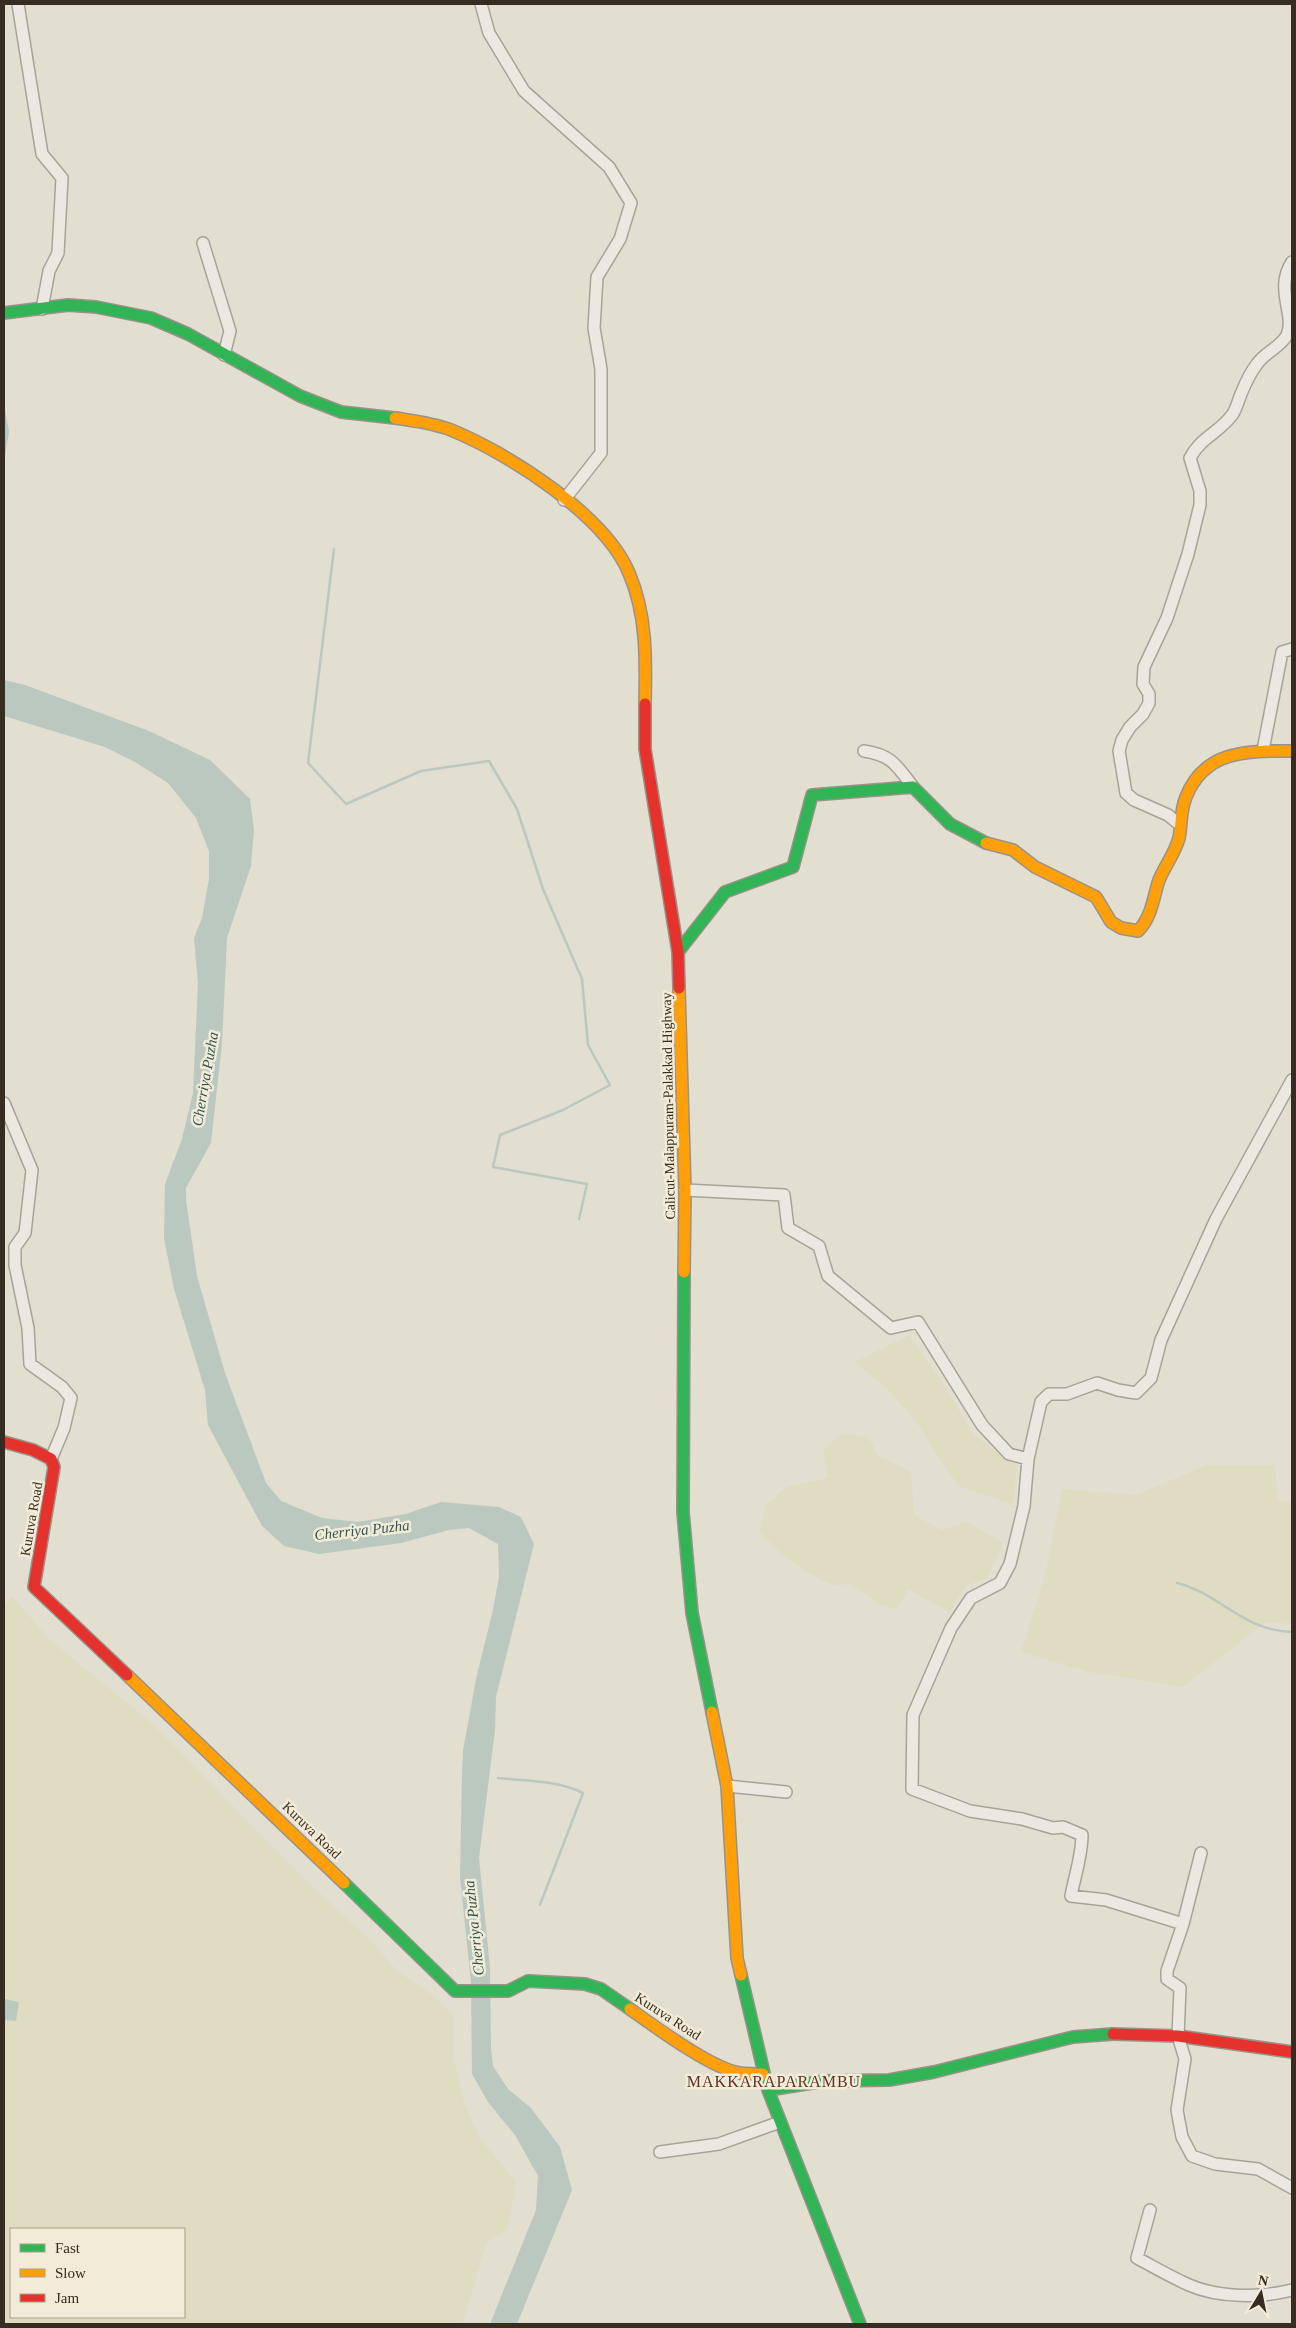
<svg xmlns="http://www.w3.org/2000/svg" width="1296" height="2328" viewBox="0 0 1296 2328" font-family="'Times New Roman',serif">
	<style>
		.farmland { fill: #e0dcc2; fill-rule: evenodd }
		.water { fill: #bac8c0 }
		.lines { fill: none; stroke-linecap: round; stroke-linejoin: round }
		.stream { stroke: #bac8c0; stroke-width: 2.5 }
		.street-casing { stroke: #a8a398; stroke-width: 14 }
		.fast-casing { stroke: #989388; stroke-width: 14 }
		.slow-casing { stroke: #989388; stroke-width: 14 }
		.jam-casing { stroke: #989388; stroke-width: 14 }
		.street { stroke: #ebe8e1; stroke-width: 11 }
		.fast { stroke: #30b455; stroke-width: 11 }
		.slow { stroke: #ff9f0a; stroke-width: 11 }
		.jam { stroke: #e5322d; stroke-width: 11 }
		.labels { text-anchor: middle; stroke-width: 5; stroke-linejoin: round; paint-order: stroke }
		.street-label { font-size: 14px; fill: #362c21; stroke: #f2ebd7 }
		.water-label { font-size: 15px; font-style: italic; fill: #325553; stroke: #f2ebd7 }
		.quarter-label { font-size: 16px; letter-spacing: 1px; fill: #5f3224; stroke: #f2ebd7 }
	</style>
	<rect width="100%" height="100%" fill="#e2ded0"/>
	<!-- farmland -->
	<path class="farmland" d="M909 1335 939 1377 974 1435 1017 1467 1013 1504 960 1487 940 1460 918 1424 886 1388 855 1362Z
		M842 1434 867 1436 880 1457 911 1472 914 1515 942 1530 967 1522 1003 1543 987 1578 967 1585 949 1612 908 1589 897 1609 879 1604 850 1584 832 1585 806 1572 783 1555 759 1532 766 1505 786 1487 828 1478 823 1450Z
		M1207 1465H1275L1278 1500 1292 1503V1624L1265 1622 1183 1687 1089 1672 1021 1652 1046 1572 1062 1489 1136 1495Z
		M13 1597 48 1638 154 1725 295 1870 375 1945 397 1971 431 1994 454 2016V2060L465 2106 480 2138 516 2182 508 2230 487 2242 462 2324H4V1605ZM11 2229H184V2317H11Z"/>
	<!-- water -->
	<path class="water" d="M4 404 9 432 4 461Z
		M4 680 25 685 149 731 210 760 250 799 254 830 251 866 227 938 222 1044 211 1143 186 1188V1200L197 1276 225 1373 266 1483 281 1501 322 1518 358 1522 406 1514 441 1502 499 1507 521 1517 534 1544 496 1697 495 1730 479 1858 490 1968 491 2048 493 2066 508 2089 531 2108 560 2147 572 2190 517 2324H490L536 2210 538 2176 515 2135 488 2102 472 2074 471 1982 460 1877 462 1777 463 1751 476 1679 492 1614 499 1577 498 1544 469 1528 449 1530 401 1543 319 1554 284 1546 262 1526 208 1425 205 1390 174 1289 164 1238 165 1184 182 1139 193 1093 198 983 194 938 202 918 209 879V851L196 818 168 783 135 762 105 747 4 716Z
		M5 1999 19 2002 16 2021 4 2020Z"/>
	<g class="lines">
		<!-- stream -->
		<path class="stream" d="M334 549 308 763 346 804 421 771 489 761 517 809 543 889 582 979 588 1045 610 1085 563 1110 500 1135 493 1167 587 1184 579 1219
			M1177 1583C1221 1594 1241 1630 1292 1632
			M498 1778C525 1781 558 1780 583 1793L540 1905"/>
		<defs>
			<path id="street" d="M18 4 42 154 62 178 58 253 49 271 42 309
				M481 4 489 33 524 91 609 167 631 203 620 239 597 277 594 328 601 369V453L564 500
				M203 243 230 331 224 355
				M1263 750 1282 652 1292 649
				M864 751C892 755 897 766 913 787
				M1179 824 1168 815 1134 800 1126 793 1119 751 1122 740 1130 727 1143 714 1149 703V694L1143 684 1144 667 1167 618 1188 554 1200 505V491L1190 458C1201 437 1219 433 1232 415 1236 410 1238 401 1241 394 1245 384 1250 373 1257 364 1265 352 1280 348 1287 335 1296 315 1274 289 1292 262
				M4 1103 32 1170 25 1233 15 1247V1265L28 1328 30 1364 62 1387 71 1398 64 1428 51 1459
				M685 1190 784 1195 788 1228 819 1246 828 1276 891 1328 918 1322 982 1425 1009 1454 1028 1459 1024 1506 1010 1564 1000 1583 971 1598 951 1628 913 1715 912 1789 970 1811 1022 1819 1053 1828 1063 1827 1082 1835C1082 1855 1075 1875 1071 1896L1106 1900 1183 1924 1167 1971V1979L1180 1988 1178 2036 1185 2059 1177 2110 1182 2137 1192 2156 1215 2164 1258 2169 1292 2188
				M1028 1459 1041 1402 1049 1394H1067L1097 1383 1118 1390 1136 1393 1151 1378 1161 1340 1216 1219 1292 1080
				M727 1786 786 1792
				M1183 1924 1201 1853
				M660 2152 719 2144 780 2122
				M1150 2210 1137 2258C1154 2267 1171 2277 1189 2285 1219 2298 1261 2298 1292 2290"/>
			<path id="fast" d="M4 313 68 305 96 307 151 318 188 334 300 396 341 412 395 418
				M678 952 725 892 793 867 812 795 913 787 950 824 986 843
				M684 1272 683 1512 692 1613 712 1712
				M344 1883 455 1991H508L528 1981 585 1984 601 1989 630 2009
				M741 1975 768 2090 860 2324
				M768 2090 825 2081 889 2080 934 2072 1073 2037 1113 2034"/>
			<path id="slow" d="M395 418C414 421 433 423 451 430 508 453 605 515 629 573 647 615 646 659 645 704
				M986 843 1013 850 1035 867 1096 897 1111 922 1121 928 1138 931C1151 918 1153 900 1158 883 1163 868 1175 854 1179 838 1182 824 1180 811 1186 797 1205 749 1249 751 1292 751
				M679 988 685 1190 684 1272
				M127 1675 344 1883
				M712 1712 727 1786 737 1958 741 1975
				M630 2009C654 2026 712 2069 740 2073 747 2074 755 2074 763 2074"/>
			<path id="jam" d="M645 704V749L678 952 679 988
				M4 1442 33 1450 51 1459 54 1467 34 1587 127 1675
				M1113 2034 1178 2036 1292 2052"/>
		</defs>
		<!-- street casing -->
		<use href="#street" class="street-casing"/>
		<!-- fast casing -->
		<use href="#fast" class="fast-casing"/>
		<!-- slow casing -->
		<use href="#slow" class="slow-casing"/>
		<!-- jam casing -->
		<use href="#jam" class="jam-casing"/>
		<!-- street -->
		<use href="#street" class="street"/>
		<!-- fast -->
		<use href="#fast" class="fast"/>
		<!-- slow -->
		<use href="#slow" class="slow"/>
		<!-- jam -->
		<use href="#jam" class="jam"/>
	</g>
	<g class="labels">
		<!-- street labels -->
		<g class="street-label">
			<text transform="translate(668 1106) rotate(-91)" y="5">Calicut-Malappuram-Palakkad Highway</text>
			<text transform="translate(31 1519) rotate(-80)" y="5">Kuruva Road</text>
			<text transform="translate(312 1830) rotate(44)" y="5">Kuruva Road</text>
			<text transform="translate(668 2016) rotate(33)" y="5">Kuruva Road</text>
		</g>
		<!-- water labels -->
		<g class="water-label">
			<text transform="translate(205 1079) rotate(-80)" y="5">Cherriya Puzha</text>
			<text transform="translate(362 1530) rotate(-6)" y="5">Cherriya Puzha</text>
			<text transform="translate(474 1928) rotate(-96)" y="5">Cherriya Puzha</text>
		</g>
		<!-- quarter labels -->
		<g class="quarter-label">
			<text x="774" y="2087">MAKKARAPARAMBU</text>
		</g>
	</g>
	<!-- border -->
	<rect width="1296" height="2328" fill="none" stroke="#362c21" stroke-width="10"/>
	<!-- legend -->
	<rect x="10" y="2228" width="175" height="90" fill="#f2ebd7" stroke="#a79f8e"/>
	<rect x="20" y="2244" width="25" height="8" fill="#30b455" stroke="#a79f8e"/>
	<text x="55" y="2253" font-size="15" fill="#362c21">Fast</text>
	<rect x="20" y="2269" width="25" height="8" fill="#ff9f0a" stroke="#a79f8e"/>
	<text x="55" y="2278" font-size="15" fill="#362c21">Slow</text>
	<rect x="20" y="2294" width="25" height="8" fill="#e5322d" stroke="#a79f8e"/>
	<text x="55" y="2303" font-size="15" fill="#362c21">Jam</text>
	<!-- north arrow -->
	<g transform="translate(1261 2293) rotate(10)" stroke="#f2ebd7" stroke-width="4" paint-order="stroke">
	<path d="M0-4L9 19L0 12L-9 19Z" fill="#362c21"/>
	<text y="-8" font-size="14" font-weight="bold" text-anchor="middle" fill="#362c21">N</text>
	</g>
</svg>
